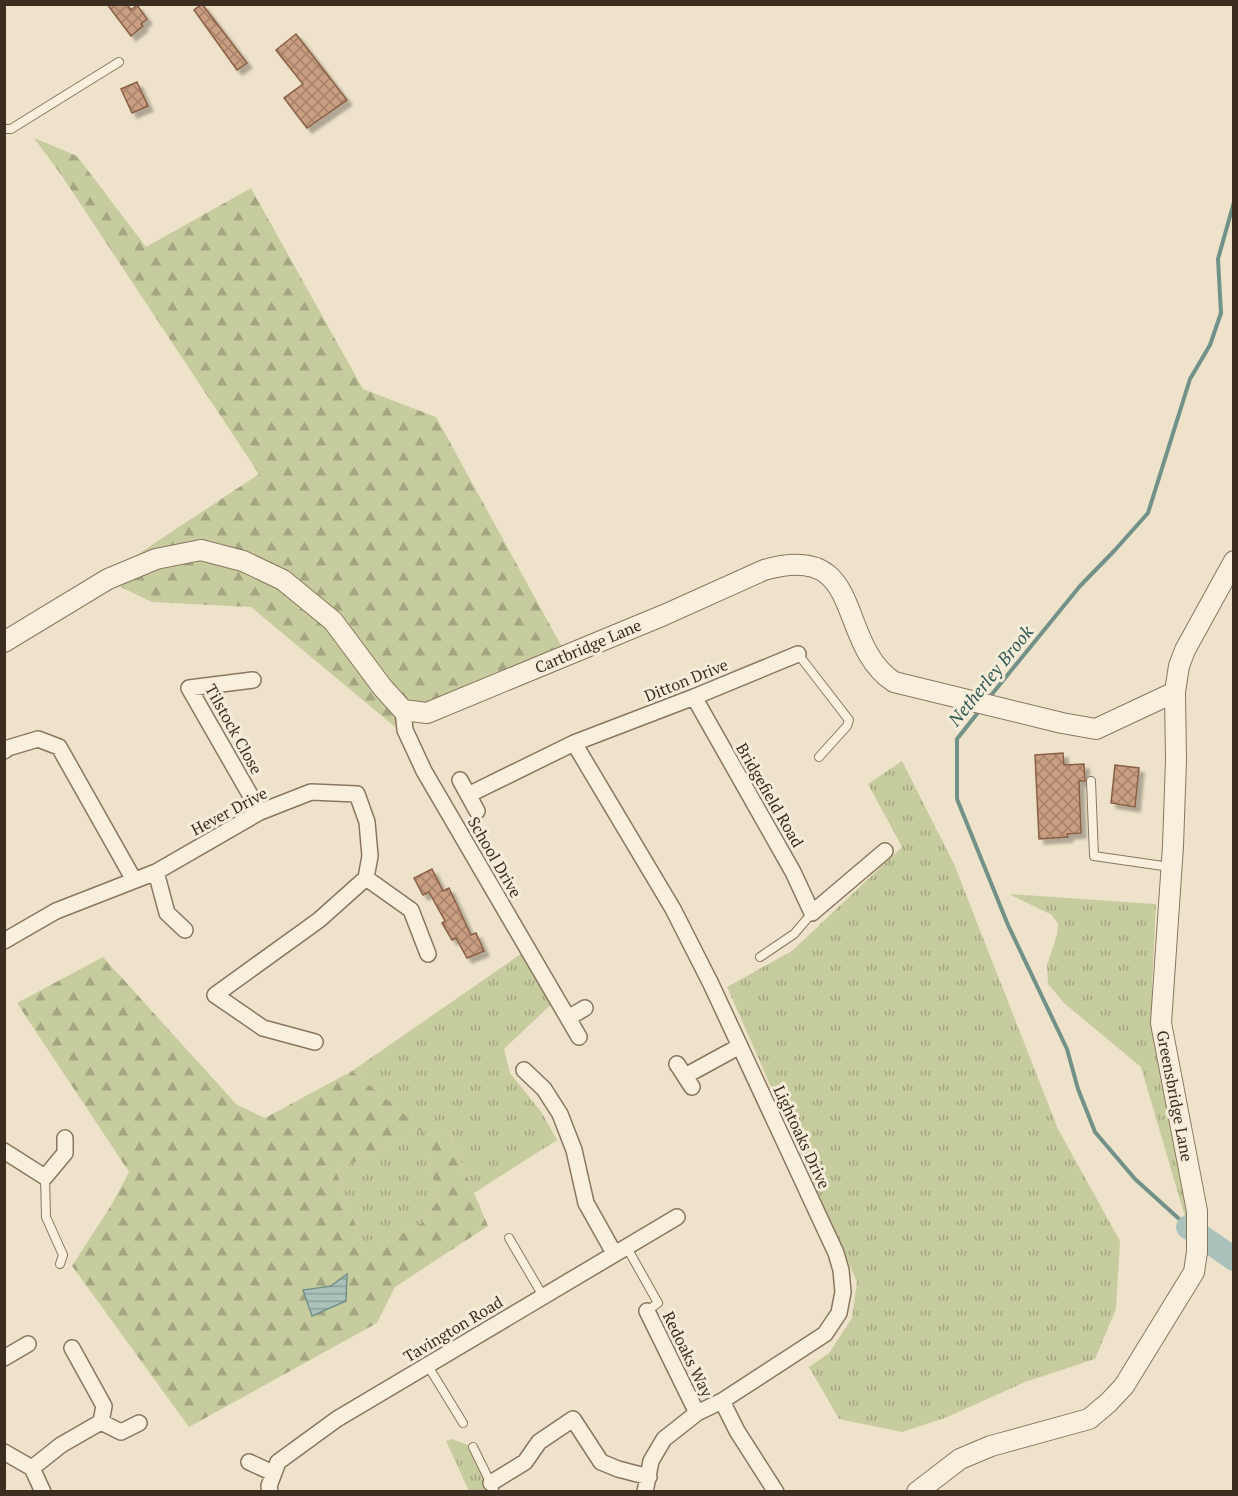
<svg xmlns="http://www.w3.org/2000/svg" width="1238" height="1496" viewBox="0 0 1238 1496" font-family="'PT Serif',serif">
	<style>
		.grass { fill: url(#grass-tufts) }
		.forest { fill: url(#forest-firs) }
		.water { fill: url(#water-rules); stroke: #719189; stroke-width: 1.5 }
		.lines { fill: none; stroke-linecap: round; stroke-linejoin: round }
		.stream { stroke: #719189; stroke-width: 4 }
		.river { stroke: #aac2bb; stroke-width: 24 }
		.building { fill: url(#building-cross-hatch); stroke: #896045; stroke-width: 1.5; filter: url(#shadow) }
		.service-casing { stroke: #8a765f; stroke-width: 10 }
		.minor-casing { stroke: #8a765f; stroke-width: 18 }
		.tertiary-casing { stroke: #8a765f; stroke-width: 22 }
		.service { stroke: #f8f0dd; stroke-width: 8 }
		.minor { stroke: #f8f0dd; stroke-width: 15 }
		.tertiary { stroke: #f8f0dd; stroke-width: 20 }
		.labels { text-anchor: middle; stroke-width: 6; stroke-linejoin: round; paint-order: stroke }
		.street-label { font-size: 16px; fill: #3b2e21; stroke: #f5edd9 }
		.water-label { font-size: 18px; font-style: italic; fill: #315a57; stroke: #f5edd9 }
	</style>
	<defs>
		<pattern id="grass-tufts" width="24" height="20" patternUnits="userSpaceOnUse" patternTransform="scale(1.5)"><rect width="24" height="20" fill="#c7cc9e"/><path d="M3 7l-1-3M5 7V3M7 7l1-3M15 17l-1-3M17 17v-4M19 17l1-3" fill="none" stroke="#a3a680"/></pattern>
		<pattern id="forest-firs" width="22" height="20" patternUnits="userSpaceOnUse" patternTransform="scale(1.5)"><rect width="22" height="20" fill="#c7cc9e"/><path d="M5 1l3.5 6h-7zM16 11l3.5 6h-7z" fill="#a3a680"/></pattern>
		<pattern id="water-rules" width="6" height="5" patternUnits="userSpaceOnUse" patternTransform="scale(1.5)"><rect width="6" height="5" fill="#aac2bb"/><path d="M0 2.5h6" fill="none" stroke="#8c9e98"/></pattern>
		<pattern id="building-cross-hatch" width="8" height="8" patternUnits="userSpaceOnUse" patternTransform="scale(1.5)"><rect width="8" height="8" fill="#ca9f81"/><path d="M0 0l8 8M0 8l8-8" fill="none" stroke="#a58269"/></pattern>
		<filter id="shadow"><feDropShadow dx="5" dy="5" stdDeviation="1.5" flood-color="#0004"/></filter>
	</defs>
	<rect width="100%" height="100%" fill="#eee3ca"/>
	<!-- grass -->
	<path class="grass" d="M902 761 954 864 1058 1129 1120 1241 1116 1309 1095 1359 1025 1382 945 1418 902 1432 839 1419 809 1367 829 1353 852 1318 857 1282 727 987 792 951 902 847 868 784Z
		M1009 894 1156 904 1152 987 1161 1023 1189 1171 1188 1227 1141 1067 1064 1003 1048 984 1047 965 1057 935 1058 924 1052 915Z
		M528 949 557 999 504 1049 510 1073 542 1113 557 1140 474 1193 450 1136 423 1133 438 1200 422 1223 366 1255 336 1171 421 1129 352 1071Z
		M452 1439 473 1447 495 1491H469L446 1441Z"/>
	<!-- forest -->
	<path class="forest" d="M34 138 77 156 146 247 251 188 363 389 436 417 568 658 394 726 251 607 152 602 114 584 120 566 259 474 62 176Z
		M103 957 237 1105 265 1118 352 1071 422 1129 336 1171 366 1254 422 1223 438 1200 422 1132 450 1136 488 1226 395 1287 377 1323 189 1427 72 1266 112 1204 129 1172 17 1003Z"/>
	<!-- water -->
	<path class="water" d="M347 1274 346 1301 312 1316 303 1290 331 1286Z"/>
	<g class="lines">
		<!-- stream -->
		<path class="stream" d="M988 699 1080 586 1115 550 1148 513 1190 379 1210 345 1221 313 1218 259 1234 202
			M980 710 957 739V799L1008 925 1067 1049 1078 1089 1095 1132 1135 1179 1188 1227"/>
		<!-- river -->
		<path class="river" d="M1188 1227 1234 1259"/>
	</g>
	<!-- building -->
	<path class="building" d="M107 4H127L131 10 137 5 147 19 141 24 143 26 131 36Z
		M202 4 247 63 237 70 194 10Z
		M296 34 347 100 307 128 284 98 303 84 276 50Z
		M137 82 148 106 132 113 121 89Z
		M1063 753 1064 765 1084 764 1085 781H1079L1081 833 1067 834 1068 837 1039 839 1035 755Z
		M1115 765 1139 768 1135 807 1111 803Z
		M432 869 443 891 449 888 471 935 476 933 484 951 467 958 456 938 452 940 442 923 445 921 429 892 423 895 414 878Z"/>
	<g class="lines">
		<defs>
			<path id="service" d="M4 129H11L119 62
				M798 654 849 720 847 726 819 757
				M1091 781 1094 856 1170 867
				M760 957 794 934 812 913
				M45 1177 46 1217 63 1255 60 1264
				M509 1238 543 1296
				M626 1246 658 1303 647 1311
				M428 1366 463 1423
				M473 1447 495 1492"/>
			<path id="minor" d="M253 680 189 688 260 812
				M694 697 793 872 812 913 885 851
				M403 710 405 730 424 771 568 1018
				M574 743 673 909 711 984 836 1253 841 1270 843 1292 839 1313 825 1334 722 1401 697 1413 664 1439 651 1461 645 1492
				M4 751 8 748 38 739 59 747 134 880
				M460 780 477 811
				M468 795 574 743 694 697 798 654
				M156 872 167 913 185 930
				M366 878 411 910 428 954
				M4 941 56 911 156 872 260 812 311 792 357 794 367 822 370 856 366 878 319 920 215 995 263 1028 315 1042
				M579 1037 568 1018 585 1008
				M677 1064 692 1087
				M524 1070 544 1089 560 1114 574 1150 586 1203 614 1253
				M685 1076 740 1046
				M4 1151 45 1177 65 1153V1138
				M647 1311 697 1413
				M4 1358 28 1344
				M722 1401 737 1431 776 1492
				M101 1422 121 1432 139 1423
				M4 1452 32 1468 43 1492
				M249 1462 273 1473
				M32 1468 61 1445 101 1422 104 1406 72 1348
				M491 1483 525 1462 539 1442 573 1419 601 1462 618 1469 649 1477
				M270 1492 269 1486 278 1462 337 1419 677 1217"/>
			<path id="tertiary" d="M4 642 108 579 156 559 201 550 243 561 283 580 333 621 383 688 403 710 427 713 664 615 764 570C867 540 834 642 894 682L1062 723 1096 729 1175 692
				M917 1492 960 1459 991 1446 1089 1419 1108 1403 1124 1386 1194 1272 1197 1252V1211L1161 1023 1173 846 1176 760 1175 692 1179 666 1185 650 1234 561"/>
		</defs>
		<!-- service casing -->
		<use href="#service" class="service-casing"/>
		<!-- minor casing -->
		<use href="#minor" class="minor-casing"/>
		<!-- tertiary casing -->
		<use href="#tertiary" class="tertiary-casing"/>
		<!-- service -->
		<use href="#service" class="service"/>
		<!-- minor -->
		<use href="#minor" class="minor"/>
		<!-- tertiary -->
		<use href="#tertiary" class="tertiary"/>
	</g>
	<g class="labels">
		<!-- street labels -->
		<g class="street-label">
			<text transform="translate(588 646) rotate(-23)" y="6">Cartbridge Lane</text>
			<text transform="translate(686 680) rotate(-22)" y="6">Ditton Drive</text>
			<text transform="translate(234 729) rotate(61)" y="6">Tilstock Close</text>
			<text transform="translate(770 795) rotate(60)" y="6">Bridgefield Road</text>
			<text transform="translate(229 811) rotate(-28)" y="6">Hever Drive</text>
			<text transform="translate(495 857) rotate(60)" y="6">School Drive</text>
			<text transform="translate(1175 1096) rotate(79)" y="6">Greensbridge Lane</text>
			<text transform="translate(802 1137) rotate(65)" y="6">Lightoaks Drive</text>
			<text transform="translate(453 1329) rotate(-31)" y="6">Tavington Road</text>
			<text transform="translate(688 1354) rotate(64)" y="6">Redoaks Way</text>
		</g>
		<!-- water labels -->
		<g class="water-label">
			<text transform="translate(991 676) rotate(-51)" y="6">Netherley Brook</text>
		</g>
	</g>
	<!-- border -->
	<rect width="1238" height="1496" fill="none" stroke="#3b2e21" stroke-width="12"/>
</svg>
